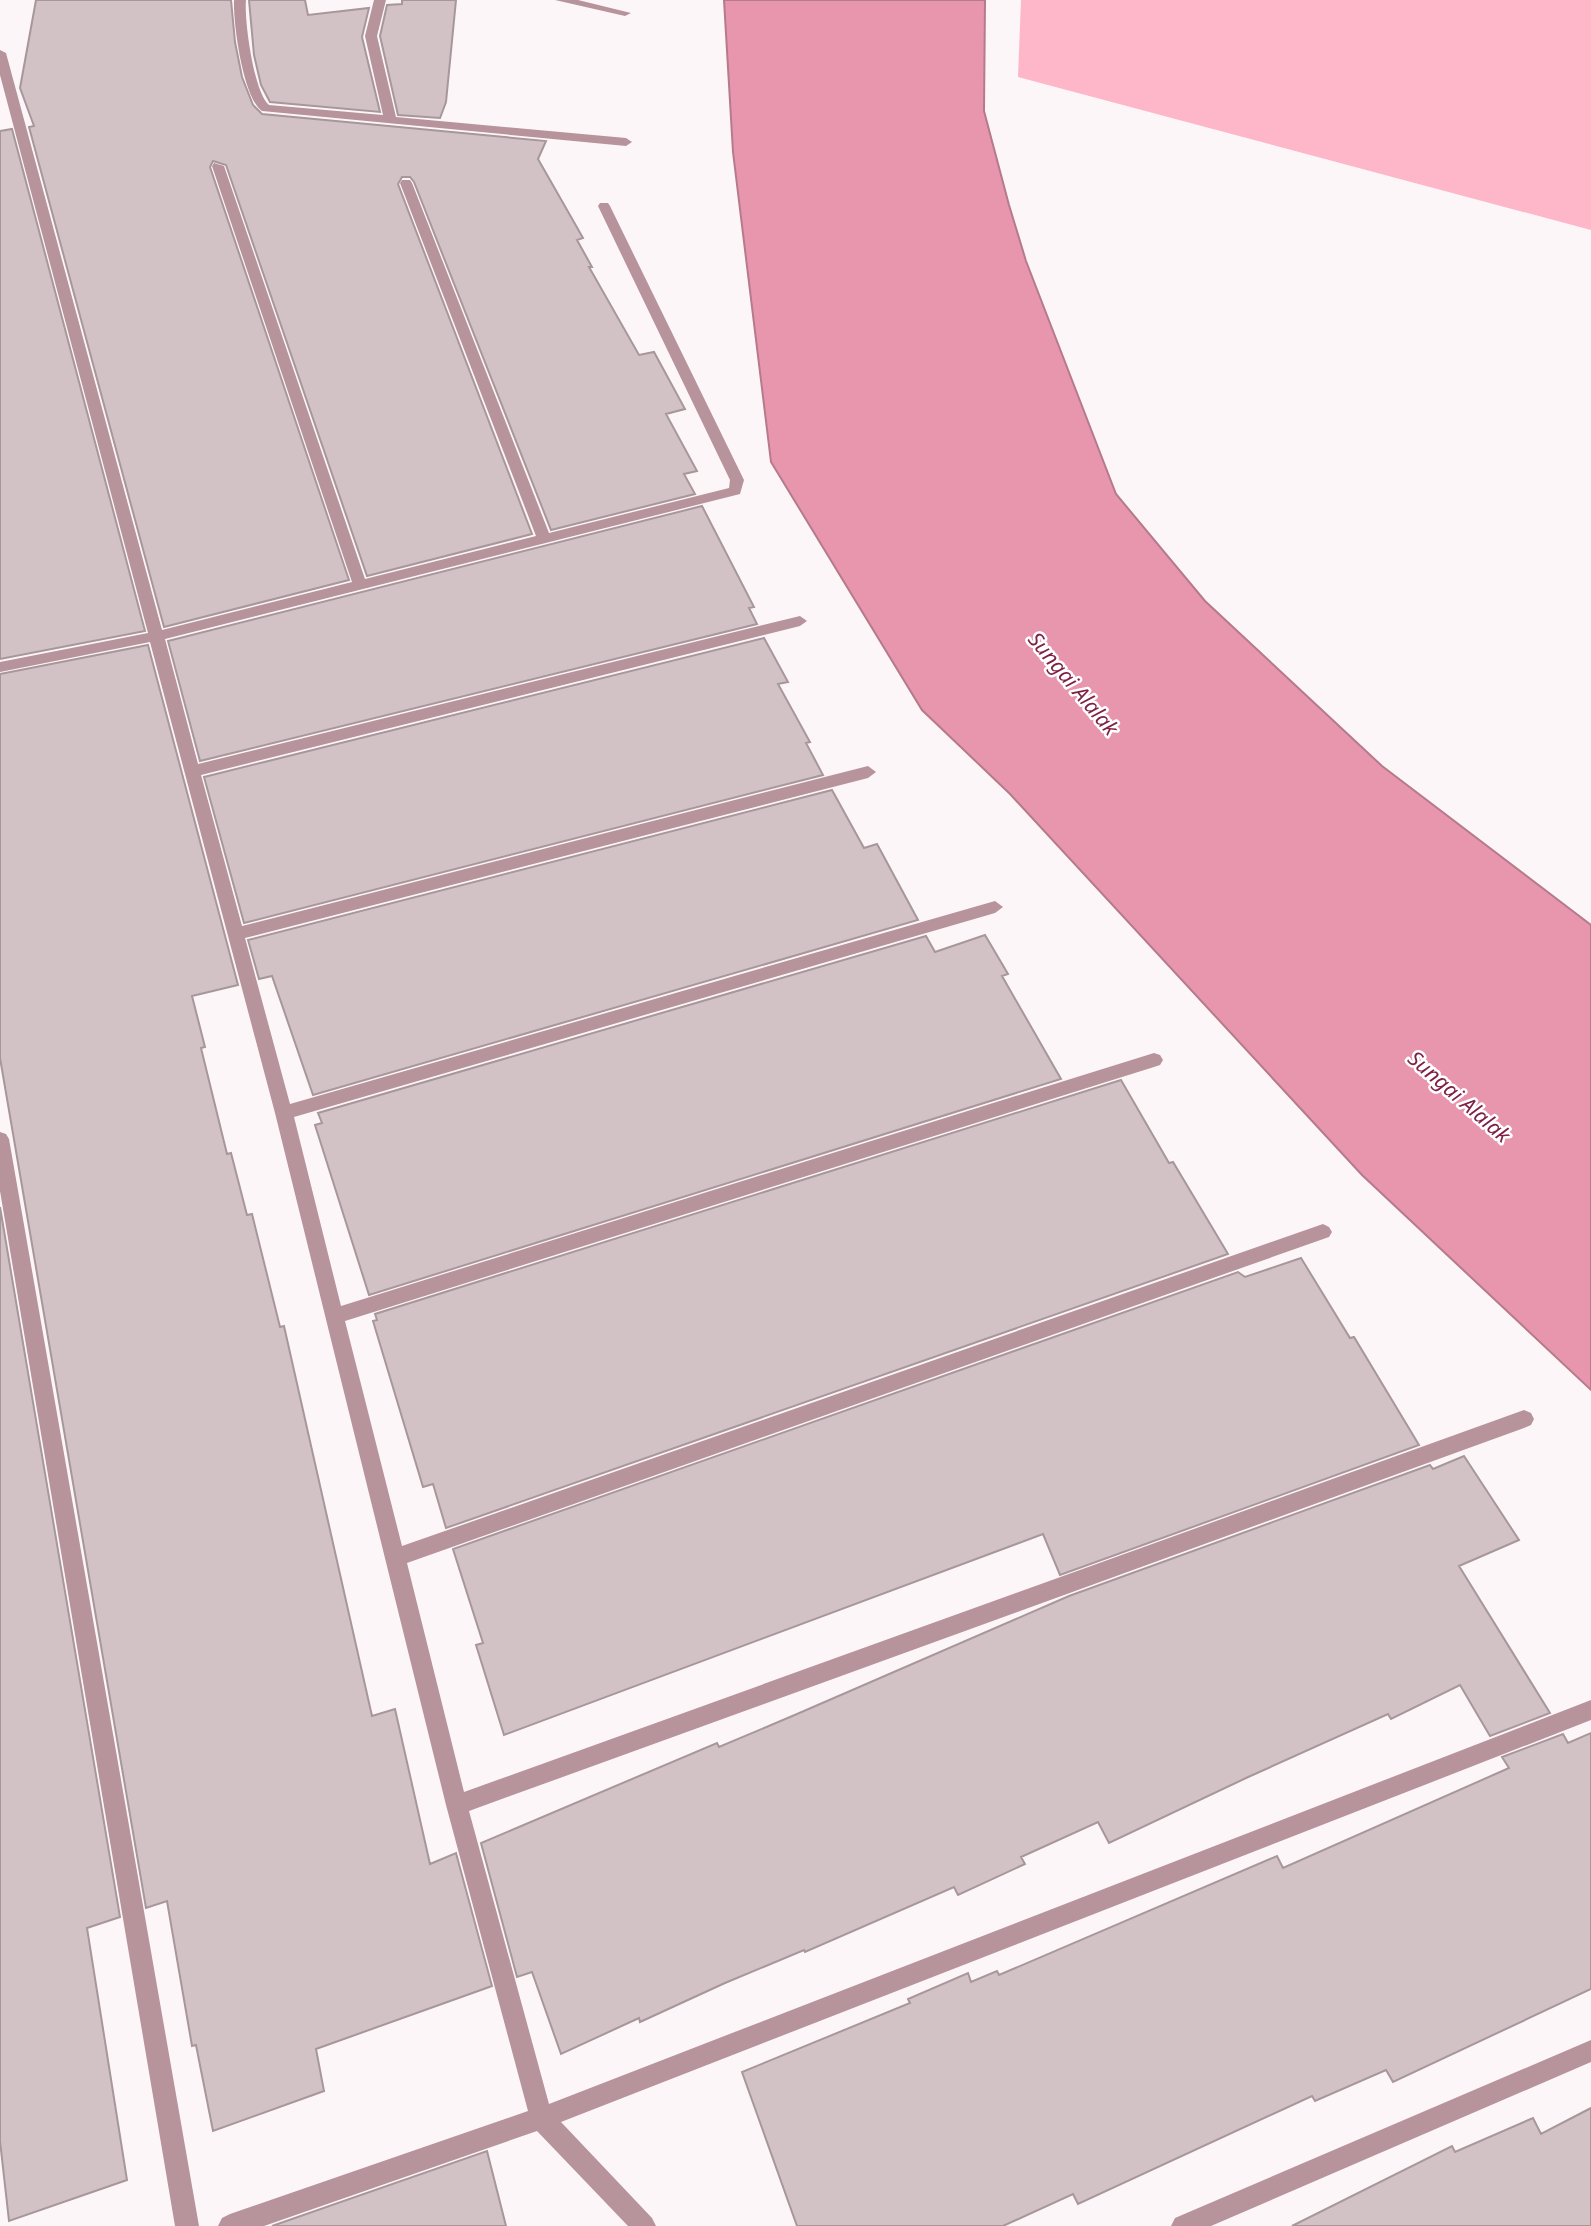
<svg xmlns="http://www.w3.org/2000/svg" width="1591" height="2226" viewBox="0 0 1591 2226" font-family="'Noto Sans',sans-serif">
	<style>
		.green { fill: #feb6c9 }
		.water { fill: #e796ad; stroke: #b57a8b; stroke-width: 2 }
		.building { fill: #d2c1c5; stroke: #a7979b; stroke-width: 2 }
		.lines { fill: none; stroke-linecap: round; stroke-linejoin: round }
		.minor { fill: #b7939c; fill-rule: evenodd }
		.labels { text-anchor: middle; stroke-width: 5; stroke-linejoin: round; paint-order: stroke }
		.water-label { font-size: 21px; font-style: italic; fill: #7f2145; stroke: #fff }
	</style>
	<rect width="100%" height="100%" fill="#fdf6f8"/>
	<!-- green -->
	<path class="green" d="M1021 0H1591V230L1018 77Z"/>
	<!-- water -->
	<path class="water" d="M724 0H985L984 111 1009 205 1026 261 1116 494 1205 601 1382 766 1591 925V1390L1362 1175 1010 794 922 710 771 462 733 152Z"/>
	<!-- building -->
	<path class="building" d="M36 0H231L235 42 242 77 253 105 262 114 546 141 538 159 583 238 577 240 592 267H589L639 355 654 352 685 409 666 414 697 471 684 474 695 494 551 530 414 182 410 177H402L398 184 532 534 367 576 226 165 213 161 210 167 349 580 164 627 29 127 34 126 20 88Z
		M249 0H305L308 15 369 8 362 37 380 112 270 102 261 85 254 55Z
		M402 0H456L446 102 440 118 398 115 380 36 387 5 402 4Z
		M12 129 145 631 0 659V131Z
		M702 506 754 607 749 608 757 624 200 761 168 641Z
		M764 638 788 682 778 684 810 742 806 743 823 775 244 923 204 777Z
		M148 645 238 985 192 996 205 1047 201 1048 227 1154 231 1153 247 1215 252 1214 280 1327 284 1326 372 1716 395 1709 430 1864 456 1853 492 1986 316 2049 324 2091 213 2131 196 2045 192 2046 167 1901 146 1908 0 1058V674Z
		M832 790 864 848 877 844 918 920 313 1095 272 976 259 979 248 940Z
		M985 935 1008 974 1002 976 1061 1079 369 1295 315 1125 322 1123 318 1113 926 936 935 952Z
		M1121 1080 1169 1163 1173 1162 1228 1254 446 1528 433 1484 423 1487 373 1321 377 1320 375 1314Z
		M0 1207 120 1917 87 1928 127 2180 9 2221 0 2141Z
		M1301 1258 1350 1338 1354 1337 1419 1445 1060 1575 1043 1534 504 1735 476 1645 483 1643 453 1549 1238 1272 1245 1277Z
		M1464 1456 1519 1540 1459 1566 1550 1713 1490 1736 1460 1685 1391 1719 1388 1714 1246 1778 1109 1843 1098 1822 1021 1857 1025 1864 958 1895 954 1887 805 1952 804 1950 725 1983 640 2022 639 2018 561 2054 532 1972 517 1977 481 1843 717 1743 719 1747 797 1714 1069 1596 1430 1465 1433 1469Z
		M1591 1733V1989L1393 2082 1386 2070 1315 2101 1312 2096 1078 2204 1073 2194 1003 2226H797L742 2072 910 2003 908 1999 968 1973 971 1982 997 1971 999 1975 1277 1856 1283 1868 1509 1768 1502 1757 1563 1734 1568 1743Z
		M1591 2108V2226H1292L1452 2146 1455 2152 1533 2118 1541 2134Z
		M487 2151 506 2226H272Z"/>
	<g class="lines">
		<!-- minor -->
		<path class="minor" d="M234 0H246C244 20 254 93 269 105L383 115 365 36 374 0H386L377 36 396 117 626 138 632 142 626 146 262 111C243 98 233 23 234 0Z
			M555 0H578L631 13 625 16Z
			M0 50 6 53 162 630 352 582 212 166 214 163 224 166 365 579 536 536 400 183 402 180H410L412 183 549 533 729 488 730 480 598 206 600 203H608L610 206 744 480 740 494 165 639 198 764 800 616 807 621 800 626 201 775 242 926 868 766 876 772 868 778 245 938 290 1104 995 901 1003 907 995 913 294 1117 341 1306 1154 1053 1160 1055 1163 1060 1160 1065 1154 1067 345 1321 402 1546 1323 1224 1329 1227 1332 1232 1329 1237 407 1563 464 1792 1524 1410 1531 1413 1534 1419 1531 1425 1524 1428 469 1811 549 2104 1591 1700V1720L561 2122 652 2218 656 2226H628L537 2131 264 2226H218L222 2218 230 2214 528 2111 446 1805 275 1113 150 642 0 672V662L148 633 0 75Z
			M0 1132 6 1134 9 1139 199 2226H175L0 1191Z
			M1591 2040V2062L1211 2226H1171L1175 2218Z"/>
	</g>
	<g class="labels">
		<!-- water labels -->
		<g class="water-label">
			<text transform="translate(1073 684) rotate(50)" y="7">Sungai Alalak</text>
			<text transform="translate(1459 1097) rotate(41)" y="7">Sungai Alalak</text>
		</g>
	</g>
</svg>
